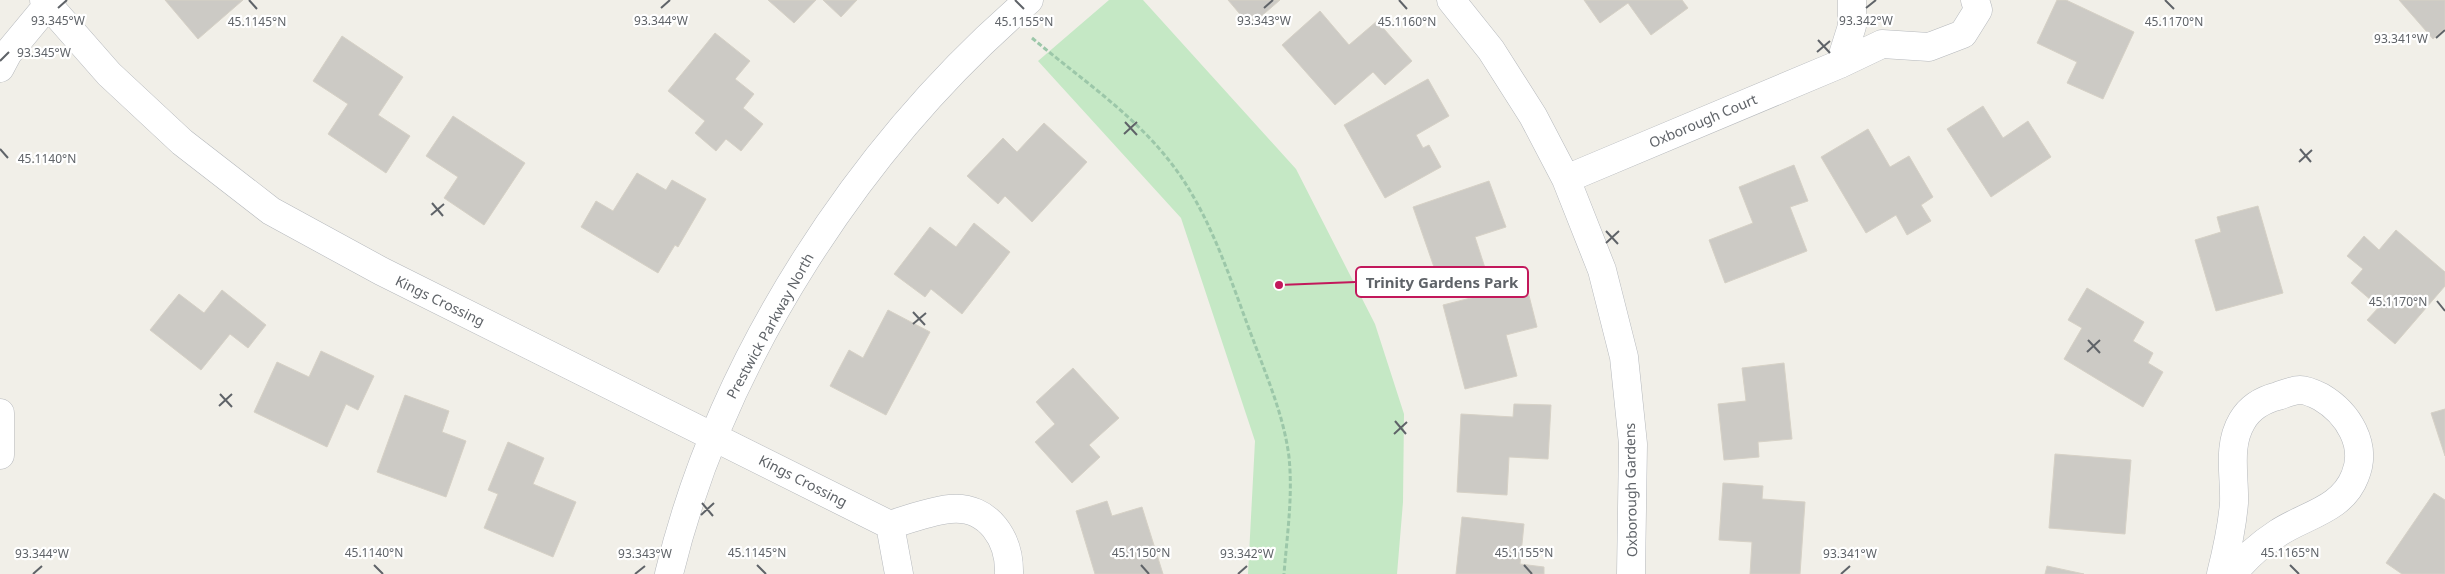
<svg xmlns="http://www.w3.org/2000/svg" width="2445" height="574" viewBox="0 0 2445 574" font-family="'Noto Sans',sans-serif">
	<style>
		.green { fill: #c5e8c5 }
		.building { fill: #cccac5; stroke: #d6d1c6 }
		.lines { fill: none; stroke-linecap: round; stroke-linejoin: round }
		.minor-casing { stroke: #b5b8bc; stroke-width: 29 }
		.path { stroke: #9cc7a9; stroke-width: 3; stroke-dasharray: 5 2.5; stroke-linecap: butt }
		.minor { stroke: #fff; stroke-width: 28 }
		.ticks { fill: none; stroke: #5f6368; stroke-width: 2 }
		.labels { text-anchor: middle; stroke-width: 4.5; stroke-linejoin: round; paint-order: stroke }
		.street-label { font-size: 14px; fill: #5f6368; stroke: #fff }
		.ticks-label { font-size: 12px; text-anchor: middle; fill: #5f6368; stroke: #fff; stroke-width: 4.5; stroke-linejoin: round; paint-order: stroke }
		.leader { fill: none; stroke: #c2185b; stroke-width: 2 }
		.callout-dot { fill: #c2185b; stroke: #fff; stroke-width: 2 }
		.callout { fill: #fff; stroke: #c2185b; stroke-width: 2 }
		.callout-label { font-size: 15px; text-anchor: middle; font-weight: bold; fill: #5f6368 }
	</style>
	<rect width="100%" height="100%" fill="#f1efe8"/>
	<!-- green -->
	<path class="green" d="M1109 0H1143L1296 169 1375 324 1404 414 1403 502 1397 574H1248L1255 441 1181 218 1038 61Z"/>
	<!-- building -->
	<path class="building" d="M165 0H243L198 39Z
		M768 0H816L794 23Z
		M823 0H857L841 17Z
		M1228 0H1280L1250 26Z
		M1584 0H1682L1688 8 1651 35 1628 3 1600 23Z
		M2057 0H2066L2134 32 2103 99 2067 83 2077 62 2037 43Z
		M2399 0H2445V28L2433 39Z
		M1320 11 1349 45 1377 21 1412 61 1385 85 1373 72 1335 105 1282 45Z
		M715 33 750 61 735 79 754 94 743 108 763 124 741 151 726 139 716 151 695 133 705 121 668 91Z
		M342 36 403 77 378 115 410 136 386 173 328 134 348 104 313 81Z
		M1428 79 1449 116 1416 135 1423 148 1429 145 1441 167 1385 198 1344 125Z
		M1983 106 2003 138 2028 121 2051 157 1991 197 1947 129Z
		M453 116 525 163 484 225 444 198 458 177 426 156Z
		M1044 123 1087 162 1032 222 1005 196 998 204 967 176 1003 138 1017 152Z
		M1868 129 1890 167 1909 156 1933 197 1921 205 1931 221 1907 235 1896 215 1866 233 1821 157Z
		M1794 165 1808 201 1790 207 1807 251 1725 283 1709 240 1753 223 1739 187Z
		M637 173 666 190 672 180 706 199 678 247 675 245 658 273 581 227 596 201 613 211Z
		M1489 181 1506 227 1475 237 1487 274 1442 290 1413 207Z
		M2258 206 2283 293 2216 311 2195 240 2221 232 2217 217Z
		M974 223 1010 252 962 314 931 289 925 297 894 274 930 227 956 247Z
		M2396 230 2445 272V286L2395 344 2367 320 2379 307 2351 283 2363 269 2347 256 2364 236 2379 250Z
		M1526 284 1537 327 1506 335 1517 376 1465 389 1443 305Z
		M2087 288 2144 322 2133 341 2153 353 2148 363 2163 372 2143 407 2064 359 2082 328 2068 320Z
		M222 290 266 325 248 348 230 334 201 370 150 330 179 294 204 313Z
		M888 310 930 332 886 415 830 386 849 350 863 358Z
		M321 351 374 376 358 410 346 404 327 447 254 412 277 362 309 377Z
		M1784 363 1792 439 1758 442 1759 457 1724 460 1718 404 1746 401 1742 368Z
		M1073 368 1119 418 1089 445 1100 457 1072 483 1035 442 1055 424 1036 402Z
		M405 395 449 411 442 432 466 441 446 497 377 472Z
		M1514 404 1551 405 1548 459 1509 457 1507 495 1457 492 1461 414 1513 417Z
		M2445 409V456L2431 413Z
		M508 442 544 458 533 484 576 502 553 557 484 528 498 494 488 490Z
		M2055 454 2131 460 2125 534 2049 528Z
		M1723 483 1763 486 1762 499 1805 502 1800 574H1750L1752 542 1719 540Z
		M2434 493 2445 500V574H2402L2386 563Z
		M1107 501 1112 516 1142 507 1163 574H1095L1076 511Z
		M1462 517 1524 524 1520 564 1544 567V574H1456Z
		M2047 566 2084 574H2045Z"/>
	<g class="lines">
		<defs>
			<path id="minor" d="M44 0 109 74 182 142 271 211 381 271 890 525
				M1451 0 1491 50 1533 116 1566 179 1602 270 1624 357 1633 444 1631 574
				M1840 64 1852 26V0
				M0 68 8 53 52 0
				M1566 179 1840 64 1882 44 1929 47 1963 34 1978 10 1975 0
				M0 413V455
				M669 574C721 358 861 144 1029 0
				M899 574 890 525C909 519 930 511 950 509 989 505 1010 540 1009 574
				M2221 574C2227 550 2232 528 2234 503 2235 476 2227 446 2242 421 2250 407 2262 400 2278 396 2284 394 2293 390 2300 390 2307 390 2315 394 2321 397 2348 413 2368 445 2355 476 2342 510 2305 515 2278 533 2261 544 2245 558 2233 574"/>
		</defs>
		<!-- minor casing -->
		<use href="#minor" class="minor-casing"/>
		<!-- path -->
		<path class="path" d="M1032 38C1076 75 1126 109 1163 153 1209 207 1229 277 1254 342 1268 380 1284 417 1289 457 1293 497 1287 535 1284 574"/>
		<!-- minor -->
		<use href="#minor" class="minor"/>
	</g>
	<!-- ticks -->
	<path class="ticks" d="M249 0 257 9M1015 0 1024 9M1399 0 1407 9M2165 0 2174 9M58 8 67 0M661 8 670 0M1264 8 1273 0M1866 8 1876 0M2436 38 2445 30M1818 40 1830 53M1817 52 1830 41M0 61 9 52M1125 122 1137 135M1124 134 1137 122M0 149 8 158M2300 149 2311 162M2299 162 2312 150M432 203 443 216M431 215 444 204M1606 231 1618 244M1606 243 1619 231M2437 301 2445 311M913 312 925 325M913 324 926 313M2088 340 2100 353M2087 352 2100 340M220 394 232 407M219 406 232 394M1395 421 1406 434M1394 434 1407 422M702 503 713 516M701 515 714 503M374 565 383 574M757 565 766 574M1141 565 1149 574M1524 565 1532 574M2290 565 2299 574M33 574 42 566M635 574 645 566M1238 574 1247 566M1841 574 1850 566"/>
	<g class="labels">
		<!-- street labels -->
		<g class="street-label">
			<text transform="translate(1703 121) rotate(-23)" y="5">Oxborough Court</text>
			<text transform="translate(440 301) rotate(26)" y="5">Kings Crossing</text>
			<text transform="translate(770 326) rotate(-61)" y="5">Prestwick Parkway North</text>
			<text transform="translate(803 481) rotate(27)" y="5">Kings Crossing</text>
			<text transform="translate(1631 490) rotate(-91)" y="5">Oxborough Gardens</text>
		</g>
	</g>
	<g class="ticks-label">
		<text x="58" y="25">93.345°W</text>
		<text x="661" y="25">93.344°W</text>
		<text x="1264" y="25">93.343°W</text>
		<text x="1866" y="25">93.342°W</text>
		<text x="257" y="26">45.1145°N</text>
		<text x="1024" y="26">45.1155°N</text>
		<text x="1407" y="26">45.1160°N</text>
		<text x="2174" y="26">45.1170°N</text>
		<text x="2401" y="43">93.341°W</text>
		<text x="44" y="57">93.345°W</text>
		<text x="47" y="163">45.1140°N</text>
		<text x="2398" y="306">45.1170°N</text>
		<text x="374" y="557">45.1140°N</text>
		<text x="757" y="557">45.1145°N</text>
		<text x="1141" y="557">45.1150°N</text>
		<text x="1524" y="557">45.1155°N</text>
		<text x="2290" y="557">45.1165°N</text>
		<text x="42" y="558">93.344°W</text>
		<text x="645" y="558">93.343°W</text>
		<text x="1247" y="558">93.342°W</text>
		<text x="1850" y="558">93.341°W</text>
	</g>
	<!-- callouts -->
	<path class="leader" d="M1279 285L1356 282"/>
	<circle class="callout-dot" cx="1279" cy="285" r="5"/>
	<rect class="callout" x="1356" y="267" width="172" height="30" rx="5"/>
	<g class="callout-label">
		<text x="1442" y="288">Trinity Gardens Park</text>
	</g>
</svg>
